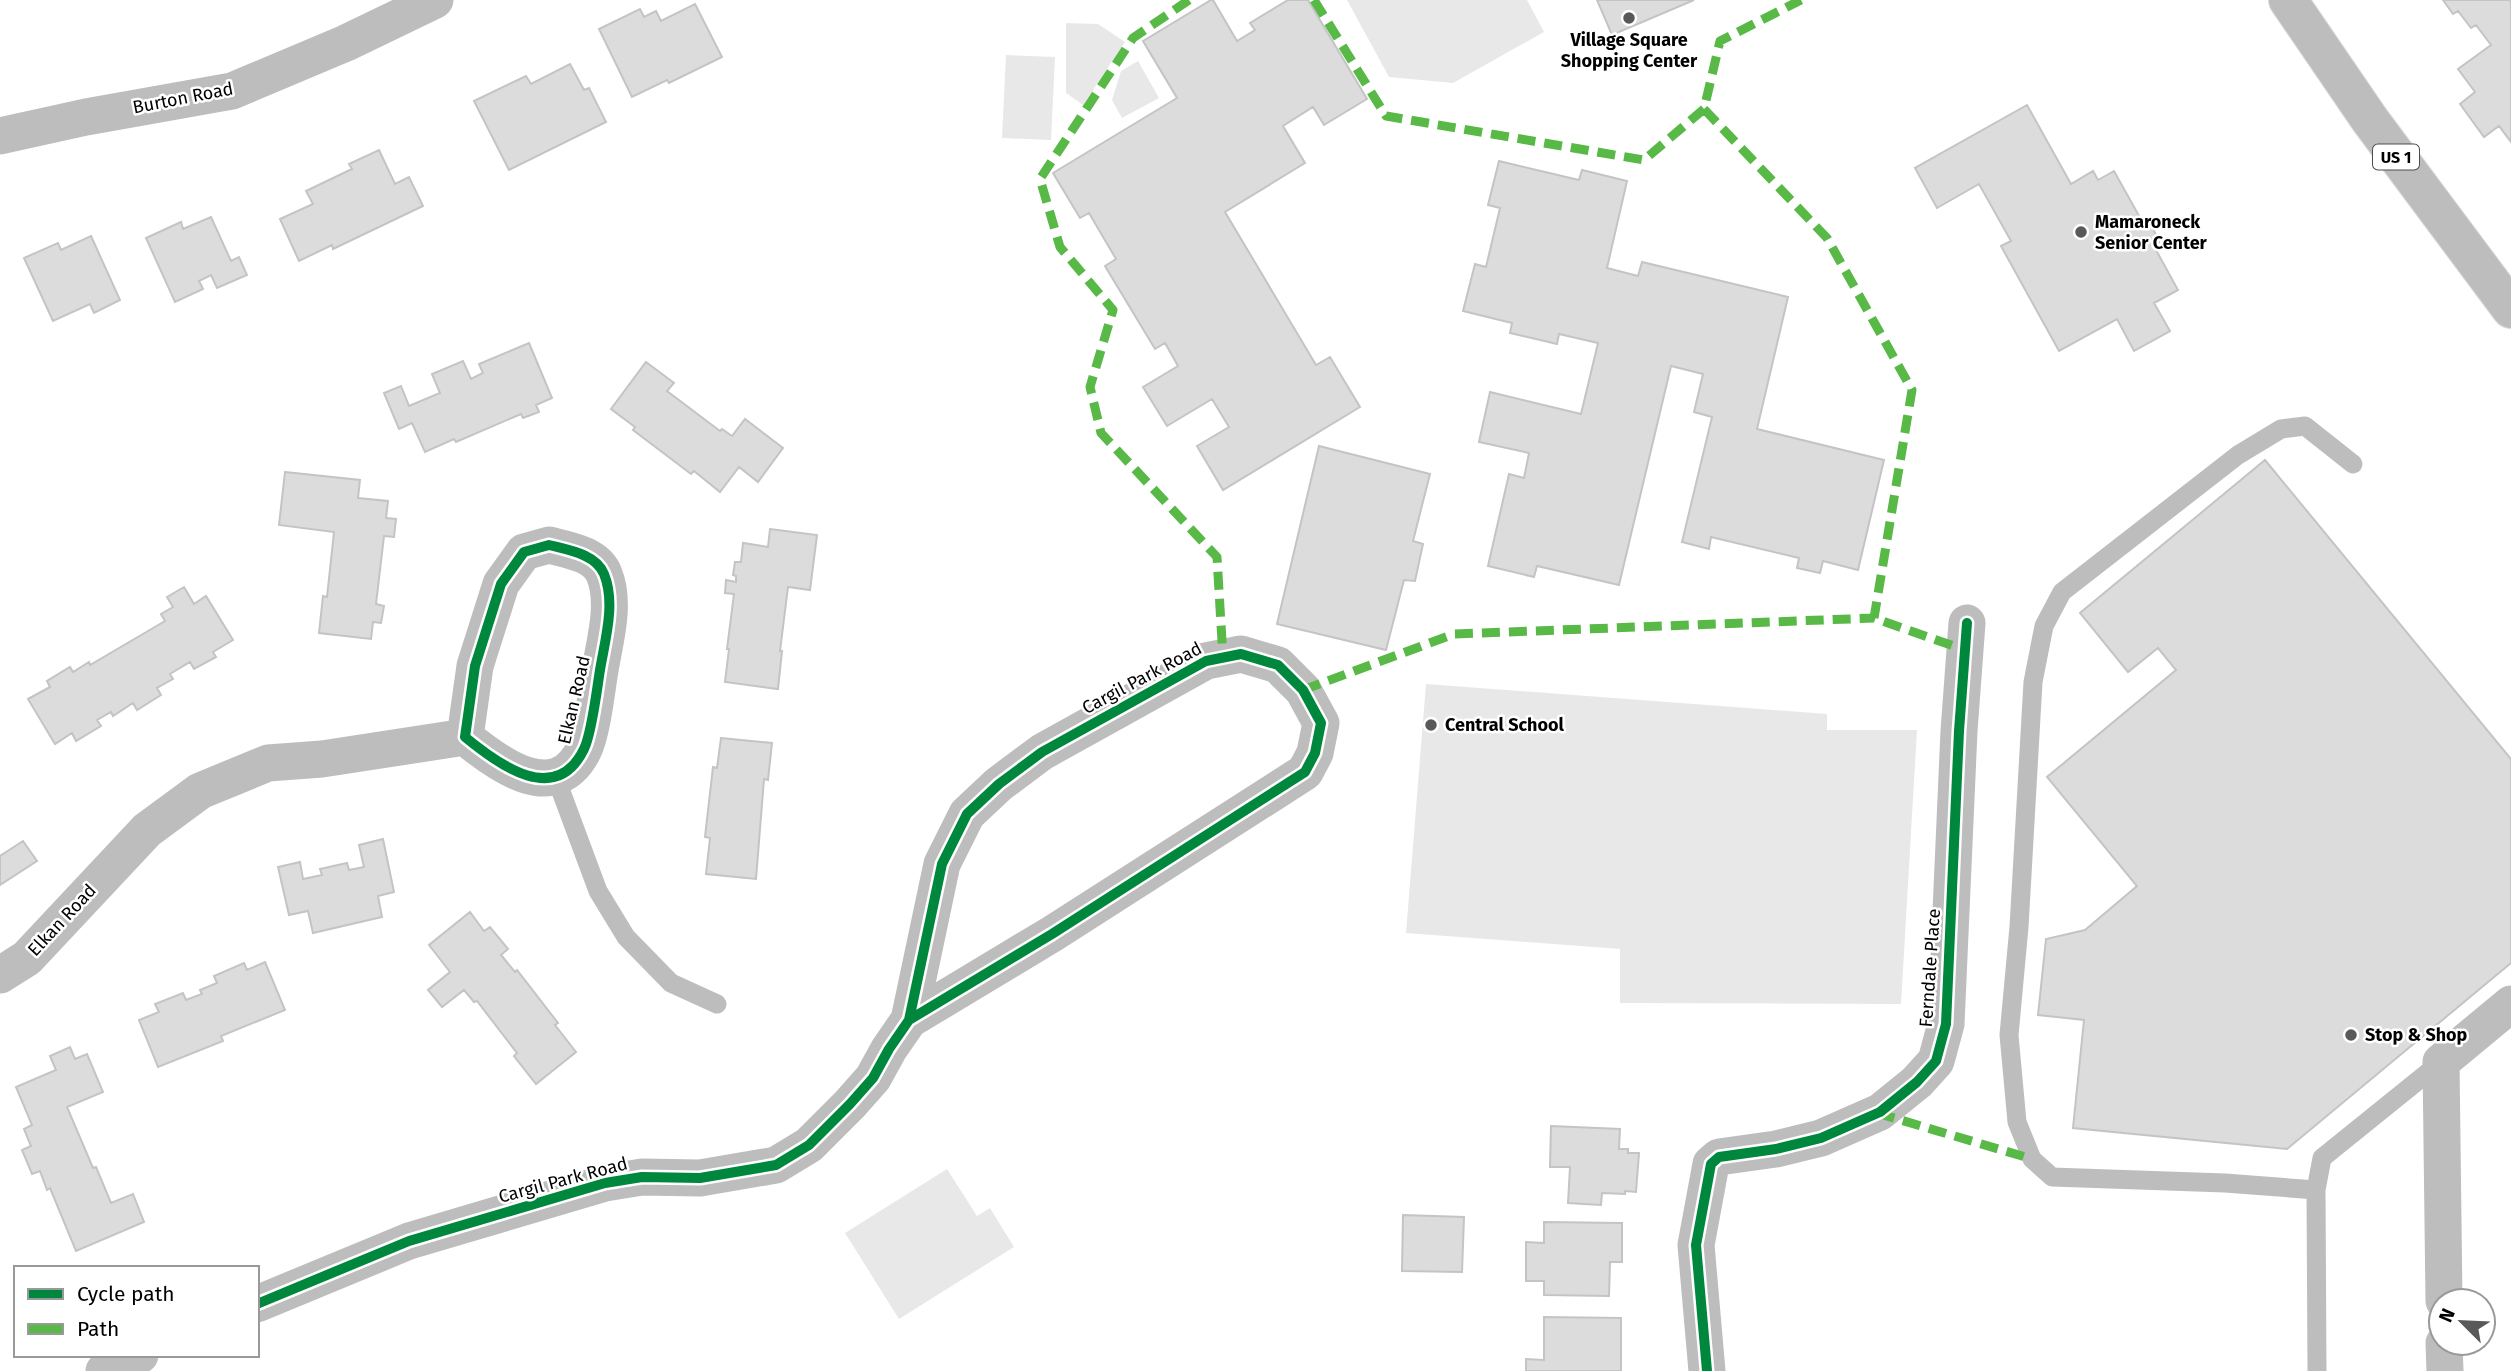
<svg xmlns="http://www.w3.org/2000/svg" width="2511" height="1371" viewBox="0 0 2511 1371" font-family="'Fira Sans',sans-serif">
	<style>
		.green { fill: #e8e8e8 }
		.building { fill: #dcdcdc; stroke: #c4c4c4; stroke-width: 2 }
		.lines { fill: none; stroke-linecap: round; stroke-linejoin: round }
		.primary-casing { stroke: #dbdbdb; stroke-width: 40 }
		.service { stroke: #bdbdbd; stroke-width: 19 }
		.minor { stroke: #bdbdbd; stroke-width: 37 }
		.primary { stroke: #bdbdbd; stroke-width: 38 }
		.quiet { stroke: #58b947; stroke-width: 9; stroke-dasharray: 18 9; stroke-linecap: butt }
		.cycleway-casing { stroke: #fff; stroke-width: 15 }
		.cycleway { stroke: #00873e; stroke-width: 10 }
		.poi-dot { fill: #595959; stroke: #fff; stroke-width: 2.5 }
		.labels { text-anchor: middle; stroke-width: 5; stroke-linejoin: round; paint-order: stroke }
		.shield { fill: #fff; stroke: #4c4c4c; stroke-width: 2 }
		.shield-label { font-size: 16px; font-weight: bold; fill: #000 }
		.poi-label { font-size: 18px; font-weight: bold; fill: #000; stroke: #fff; text-anchor: start }
		.street-label { font-size: 18px; fill: #000; stroke: #fff }
	</style>
	<rect width="100%" height="100%" fill="#fff"/>
	<!-- green -->
	<path class="green" d="M1347 0H1527L1544 32 1453 83 1389 77Z
		M1066 23 1098 24 1125 42 1083 105 1066 93Z
		M1006 55 1055 57 1051 140 1002 138Z
		M1138 61 1159 98 1122 118 1112 100 1121 71Z
		M1426 684 1827 714V730H1917L1901 1004 1620 1003V949L1406 933Z
		M947 1169 977 1216 990 1208 1014 1247 899 1319 845 1233Z"/>
	<!-- building -->
	<path class="building" d="M1211 0H1213L1237 41 1255 30 1250 23 1288 0H1308L1367 99 1324 125 1313 107 1283 126 1305 163 1225 212 1316 365 1330 357 1360 407 1223 490 1197 446 1229 427 1212 399 1167 426 1143 387 1178 366 1165 343 1155 349 1105 266 1116 259 1089 213 1080 218 1053 173 1177 98 1143 41Z
		M1597 0H1694L1612 35Z
		M2443 0H2509L2511 2V142L2499 126 2484 137 2460 104 2475 92 2458 69 2491 45 2476 25 2471 28 2458 11 2453 14Z
		M695 4 722 57 669 83 667 80 632 97 599 29 640 9 644 17 656 11 661 21Z
		M570 64 584 90 589 88 606 122 509 170 474 101 526 76 531 84Z
		M2027 105 2071 184 2093 171 2098 180 2114 171 2143 223 2151 224 2159 242 2156 250 2178 290 2154 303 2170 331 2134 351 2117 319 2059 351 2001 246 2011 241 1979 184 1937 208 1915 168Z
		M379 150 395 184 409 177 423 206 333 249 332 245 299 261 280 219 313 204 306 191 352 169 349 164Z
		M1499 161 1579 180 1582 170 1627 181 1607 268 1638 276 1642 262 1788 297 1757 429 1884 460 1858 570 1823 561 1820 573 1797 568 1799 558 1711 537 1709 549 1682 542 1712 417 1694 412 1703 374 1671 366 1619 585 1537 566 1534 577 1488 566 1509 474 1524 478 1529 453 1479 442 1490 392 1581 414 1598 343 1559 334 1557 344 1510 333 1512 323 1463 311 1475 264 1486 267 1500 208 1488 205Z
		M211 217 231 261 239 257 247 275 217 288 211 275 199 281 203 289 175 302 146 238 181 222 183 229Z
		M91 236 120 300 94 313 90 304 53 321 24 258 58 243 61 250Z
		M529 343 552 398 536 405 539 412 523 418 521 414 456 442 454 439 425 452 412 423 399 429 384 393 401 386 409 406 440 393 432 374 463 361 471 379 483 373 479 364Z
		M646 362 674 383 667 391 720 431 722 429 732 436 745 419 783 448 758 482 739 467 720 492 694 471 691 474 633 430 635 427 611 409Z
		M1319 446 1430 474 1413 541 1423 544 1415 581 1404 580 1386 650 1277 624Z
		M2265 460 2511 759V963L2287 1149 2073 1128 2084 1020 2038 1015 2046 939 2085 930 2137 886 2047 777 2176 670 2158 648 2128 672 2080 613Z
		M285 472 360 480 358 498 388 501 386 518 396 519 394 537 384 536 376 604 384 606 381 623 373 622 371 639 319 633 323 596 327 597 334 532 279 525Z
		M770 529 817 535 810 590 788 587 780 651H782L778 689 725 682 729 649H727L734 594 725 593 726 580 736 582V576L733 575 735 562H741L743 543 768 547Z
		M184 587 194 604 206 596 233 640 213 652 216 657 194 669 190 662 170 674 173 679 157 688 161 695 137 710 133 703 113 716 111 712 97 720 101 726 76 741 72 733 55 744 28 699 50 687 47 681 70 667 73 672 89 662 90 665 165 621 161 614 173 607 167 597Z
		M721 738 772 743 768 780 764 779 756 879 706 874 710 838 705 837 713 767 717 768Z
		M383 839 394 892 378 896 382 917 313 933 308 911 289 915 278 867 300 862 303 879 322 875 320 869 347 863 349 870 364 867 359 845Z
		M23 841 37 861 0 885V856Z
		M470 912 484 931 490 927 508 949 501 955 515 972 517 970 558 1023 555 1025 576 1052 536 1084 514 1056 517 1053 477 1001 474 1002 464 990 442 1007 428 990 450 972 429 945Z
		M265 962 285 1010 221 1036 223 1041 158 1067 139 1020 159 1012 155 1004 183 993 186 1000 202 994 200 990 217 983 214 976 244 963 247 970Z
		M70 1047 75 1059 87 1054 103 1092 67 1107 93 1168 96 1167 111 1203 133 1194 144 1222 76 1251 50 1188 47 1190 40 1171 32 1174 22 1150 31 1146 24 1129 32 1125 16 1087 56 1070 50 1056Z
		M1551 1126 1620 1129 1619 1149H1628V1153H1639L1636 1192 1625 1191V1194L1602 1193 1601 1205 1568 1203 1570 1167H1550Z
		M1403 1215 1464 1217 1462 1272 1402 1271Z
		M1544 1222 1622 1223V1262H1610L1609 1296 1544 1295V1281H1526V1242L1544 1243Z
		M1544 1317 1621 1318V1371H1526V1359L1544 1360Z"/>
	<g class="lines">
		<defs>
			<path id="primary" d="M2288 0 2370 120 2511 309"/>
		</defs>
		<!-- primary casing -->
		<use href="#primary" class="primary-casing"/>
		<!-- service -->
		<path class="service" d="M556 778 598 891 626 937 671 983 717 1004
			M2316 1190 2225 1183 2052 1177 2032 1159 2017 1122 2009 1035 2019 927 2033 682 2044 626 2062 592 2238 455 2281 429 2305 426 2353 464
			M2317 1371 2316 1190 2322 1158 2441 1062"/>
		<!-- minor -->
		<path class="minor" d="M0 136 86 117 232 91 346 43 435 0
			M549 545C568 550 596 554 604 574 616 603 605 640 600 670 597 688 592 733 584 749 556 807 499 765 465 737L475 666 501 584 524 552Z
			M1241 654 1278 665 1303 690 1321 723 1315 753 1305 772 1052 934 909 1020 942 864 967 814 999 784 1042 752 1206 661Z
			M0 975 27 958 147 830 200 791 268 763 322 759 465 737
			M2444 1301 2441 1062 2511 1004
			M257 1304 409 1241 605 1183 642 1177 700 1178 776 1165 809 1145 850 1104 873 1078 889 1049 909 1020
			M2444 1343 2445 1371
			M104 1371 140 1355
			M1707 1371 1696 1245 1711 1164 1719 1157 1776 1149 1821 1138 1880 1112 1917 1082 1936 1061 1946 1024 1959 731 1967 623"/>
		<!-- primary -->
		<use href="#primary" class="primary"/>
		<!-- quiet -->
		<path class="quiet" d="M1189 0 1133 38 1040 179 1060 247 1113 310 1090 387 1101 433 1217 557 1223 658
			M1314 0 1386 116 1644 160 1704 109 1720 41 1801 0
			M1704 109 1827 238 1912 390 1874 618 1965 650
			M1303 690 1454 634 1874 618
			M1877 1113 2032 1159"/>
		<defs>
			<path id="cycleway" d="M549 545C568 550 596 554 604 574 616 603 605 640 600 670 597 688 592 733 584 749 556 807 499 765 465 737L475 666 501 584 524 552Z
				M1241 654 1278 665 1303 690 1321 723 1315 753 1305 772 1052 934 909 1020 942 864 967 814 999 784 1042 752 1206 661Z
				M257 1304 409 1241 605 1183 642 1177 700 1178 776 1165 809 1145 850 1104 873 1078 889 1049 909 1020
				M1707 1371 1696 1245 1711 1164 1719 1157 1776 1149 1821 1138 1880 1112 1917 1082 1936 1061 1946 1024 1959 731 1967 623"/>
		</defs>
		<!-- cycleway casing -->
		<use href="#cycleway" class="cycleway-casing"/>
		<!-- cycleway -->
		<use href="#cycleway" class="cycleway"/>
	</g>
	<!-- markers -->
	<g class="poi-dot">
		<circle cx="1629" cy="18" r="7"/>
		<circle cx="2081" cy="232" r="7"/>
		<circle cx="1431" cy="725" r="7"/>
		<circle cx="2351" cy="1035" r="7"/>
	</g>
	<g class="labels">
		<!-- shield labels -->
		<rect class="shield" x="2373" y="144.5" width="46" height="25" rx="5"/>
		<g class="shield-label">
			<text x="2396" y="163">US 1</text>
		</g>
		<!-- poi labels -->
		<g class="poi-label">
			<text x="1629" y="46" text-anchor="middle">Village Square<tspan x="1629" dy="21">Shopping Center</tspan></text>
			<text x="2095" y="228">Mamaroneck<tspan x="2095" dy="21">Senior Center</tspan></text>
			<text x="1445" y="731">Central School</text>
			<text x="2365" y="1041">Stop &amp; Shop</text>
		</g>
		<!-- street labels -->
		<g class="street-label">
			<text transform="translate(183 98) rotate(-11)" y="6">Burton Road</text>
			<text transform="translate(1142 678) rotate(-28)" y="6">Cargil Park Road</text>
			<text transform="translate(574 700) rotate(-77)" y="6">Elkan Road</text>
			<text transform="translate(62 920) rotate(-47)" y="6">Elkan Road</text>
			<text transform="translate(1930 968) rotate(-86)" y="6">Ferndale Place</text>
			<text transform="translate(563 1180) rotate(-15)" y="6">Cargil Park Road</text>
		</g>
	</g>
	<!-- legend -->
	<rect x="14" y="1266" width="245" height="91" fill="#ffffff" stroke="#999999" stroke-width="2"/>
	<rect x="28" y="1289" width="35" height="10" fill="#00873e" stroke="#999999" stroke-width="2"/>
	<text x="77" y="1301" font-size="21" fill="#000000">Cycle path</text>
	<rect x="28" y="1324" width="35" height="10" fill="#58b947" stroke="#999999" stroke-width="2"/>
	<text x="77" y="1336" font-size="21" fill="#000000">Path</text>
	<!-- north arrow -->
	<g transform="translate(2462 1322) rotate(294)"><circle r="33" fill="#ffffff" stroke="#999999" stroke-width="2"/>
	<path d="M0-5L12 26L0 18L-12 26Z" fill="#595959"/>
	<text y="-10" font-size="19" font-weight="bold" text-anchor="middle" fill="#000000">N</text>
	</g>
</svg>
